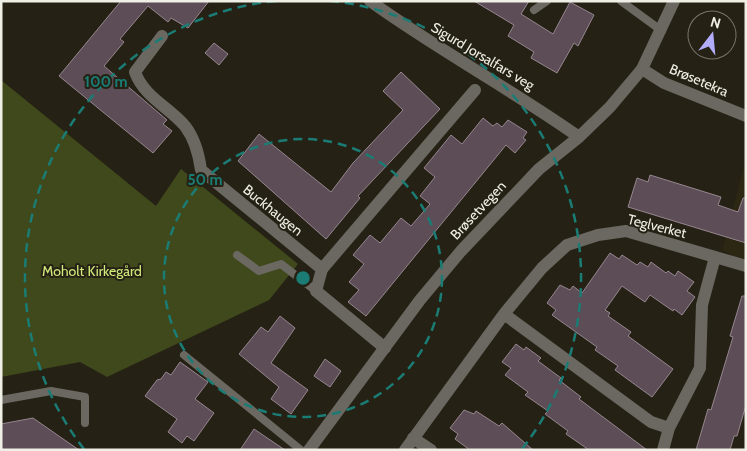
<svg xmlns="http://www.w3.org/2000/svg" width="747" height="451" viewBox="0 0 747 451" font-family="Cabin,sans-serif">
	<style>
		.built { fill: #2b2713 }
		.green { fill: #40491b }
		.building { fill: #5c4d56; stroke: #968690 }
		.lines { fill: none; stroke-linecap: round; stroke-linejoin: round }
		.service { stroke: #6b6862; stroke-width: 8 }
		.pedestrian { stroke: #6b6862; stroke-width: 12 }
		.minor { stroke: #6b6862; stroke-width: 12 }
		.tertiary { stroke: #6b6862; stroke-width: 12 }
		.ring { fill: none; stroke: #1a7c74; stroke-width: 2.5; stroke-dasharray: 9 6 }
		.labels { text-anchor: middle; stroke-width: 4; stroke-linejoin: round; paint-order: stroke }
		.street-label { font-size: 14px; fill: #f0efe6; stroke: #252215 }
		.park-label { font-size: 14px; fill: #d2ea7a; stroke: #252215 }
		.centre { fill: #1a7c74; stroke: #252215; stroke-width: 2.5 }
		.ring-label { font-size: 15px; text-anchor: middle; font-weight: bold; fill: #1a7c74; stroke: #252215; stroke-width: 4; stroke-linejoin: round; paint-order: stroke }
	</style>
	<rect width="100%" height="100%" fill="#252215"/>
	<!-- built -->
	<path class="built" d="M746 159V263L722 250Z"/>
	<!-- green -->
	<path class="green" d="M1 80 156 206 181 169 298 264 269 300 107 377 80 362 1 377Z"/>
	<!-- building -->
	<path class="building" d="M121 1H209L188 28 171 18 168 22 148 6 120 39 124 42 104 66 167 120 163 124 172 131 153 153 59 76Z
		M474 1H529L521 14 553 34 570 2 594 15 578 46 574 43 557 73 531 58 534 52 508 36 514 25Z
		M214 43 228 54 219 65 205 53Z
		M401 72 440 109 358 196 360 198 326 239 238 161 259 134 331 192 353 163 403 110 383 91Z
		M483 118 493 126 497 123 502 127 508 120 527 132 523 138 526 140 515 153 506 145 366 316 348 302 359 290 349 282 364 264 353 255 370 235 380 243 401 218 411 226 430 204 420 196 435 177 424 168 451 135 462 144Z
		M650 175 721 197 718 205 738 212 743 198H746V243L628 207 637 178 648 182Z
		M610 253 619 259 622 255 637 265 640 262 648 267 651 262 666 273 668 271 675 276 678 271 694 282 687 291 695 297 682 315 674 309 673 311 650 295 645 302 622 286 605 310 610 313 608 316 631 332 628 336 673 369 652 397 615 370 618 366 595 350 597 347 552 315 556 310 547 303 560 285 570 290 573 286 582 293Z
		M742 296H746V405L737 436H734L730 450H696L708 409 711 410 733 337 730 336Z
		M280 316 295 328 271 363 308 390 291 414 271 399 279 387 239 354 261 327 268 332Z
		M516 344 524 350 526 347 541 358 538 361 561 378 559 380 581 397 579 399 647 450H589L566 434 568 431 545 414 548 411 525 395 528 392 505 375 511 368 502 362Z
		M325 359 341 371 330 387 314 376Z
		M180 362 208 382 195 399 214 413 194 441 187 436 182 443 168 432 177 419 145 396 157 380 161 379 166 372 171 375Z
		M464 410 474 414 476 411 499 426 502 423 533 450H470L455 439 458 434 450 428Z
		M33 418 79 450H1V424Z
		M254 429 285 450H240Z"/>
	<g class="lines">
		<!-- service -->
		<path class="service" d="M621 1 662 31
			M534 10 547 1
			M237 255 259 271 281 264 316 291
			M184 355 301 450
			M1 400 51 391 85 397V423"/>
		<!-- pedestrian -->
		<path class="pedestrian" d="M322 269 475 90"/>
		<!-- minor -->
		<path class="minor" d="M162 36 135 72C144 97 169 107 185 126 195 139 199 155 201 170L322 269 316 291 385 348
			M642 69 664 83 746 116
			M504 314 651 422 669 428 700 368 702 305 715 257
			M413 438 431 450
			M405 450 504 314 542 268 567 245 598 235 626 231 746 266
			M663 450 669 428"/>
		<!-- tertiary -->
		<path class="tertiary" d="M370 1C438 50 511 89 579 137
			M309 450 420 300 461 251 539 169 579 137 610 107 642 69 674 1"/>
	</g>
	<!-- distance rings -->
	<g class="ring">
		<circle cx="303" cy="278" r="139"/>
		<path d="M84 449A278 278 0 0 1 276 1M330 1A278 278 0 0 1 522 449"/>
	</g>
	<g class="labels">
		<!-- street labels -->
		<g class="street-label">
			<text transform="translate(483 56) rotate(31)" y="5">Sigurd Jorsalfars veg</text>
			<text transform="translate(699 80) rotate(23)" y="5">Brøsetekra</text>
			<text transform="translate(273 210) rotate(39)" y="5">Buckhaugen</text>
			<text transform="translate(478 210) rotate(-47)" y="5">Brøsetvegen</text>
			<text transform="translate(657 226) rotate(14)" y="5">Teglverket</text>
		</g>
		<!-- park labels -->
		<g class="park-label">
			<text x="92" y="276">Moholt Kirkegård</text>
		</g>
	</g>
	<circle cx="303" cy="278" r="8" class="centre"/>
	<g class="ring-label">
		<text x="106" y="87">100 m</text>
		<text x="205" y="185">50 m</text>
	</g>
	<!-- border -->
	<rect width="747" height="451" fill="none" stroke="#f0efe6" stroke-width="5"/>
	<!-- north arrow -->
	<g transform="translate(712 35) rotate(16)"><circle r="24" fill="#252215" stroke="#767469"/>
	<path d="M0-4L9 19L0 12L-9 19Z" fill="#b2adf9"/>
	<text y="-8" font-size="14" font-weight="bold" text-anchor="middle" fill="#f0efe6">N</text>
	</g>
</svg>
